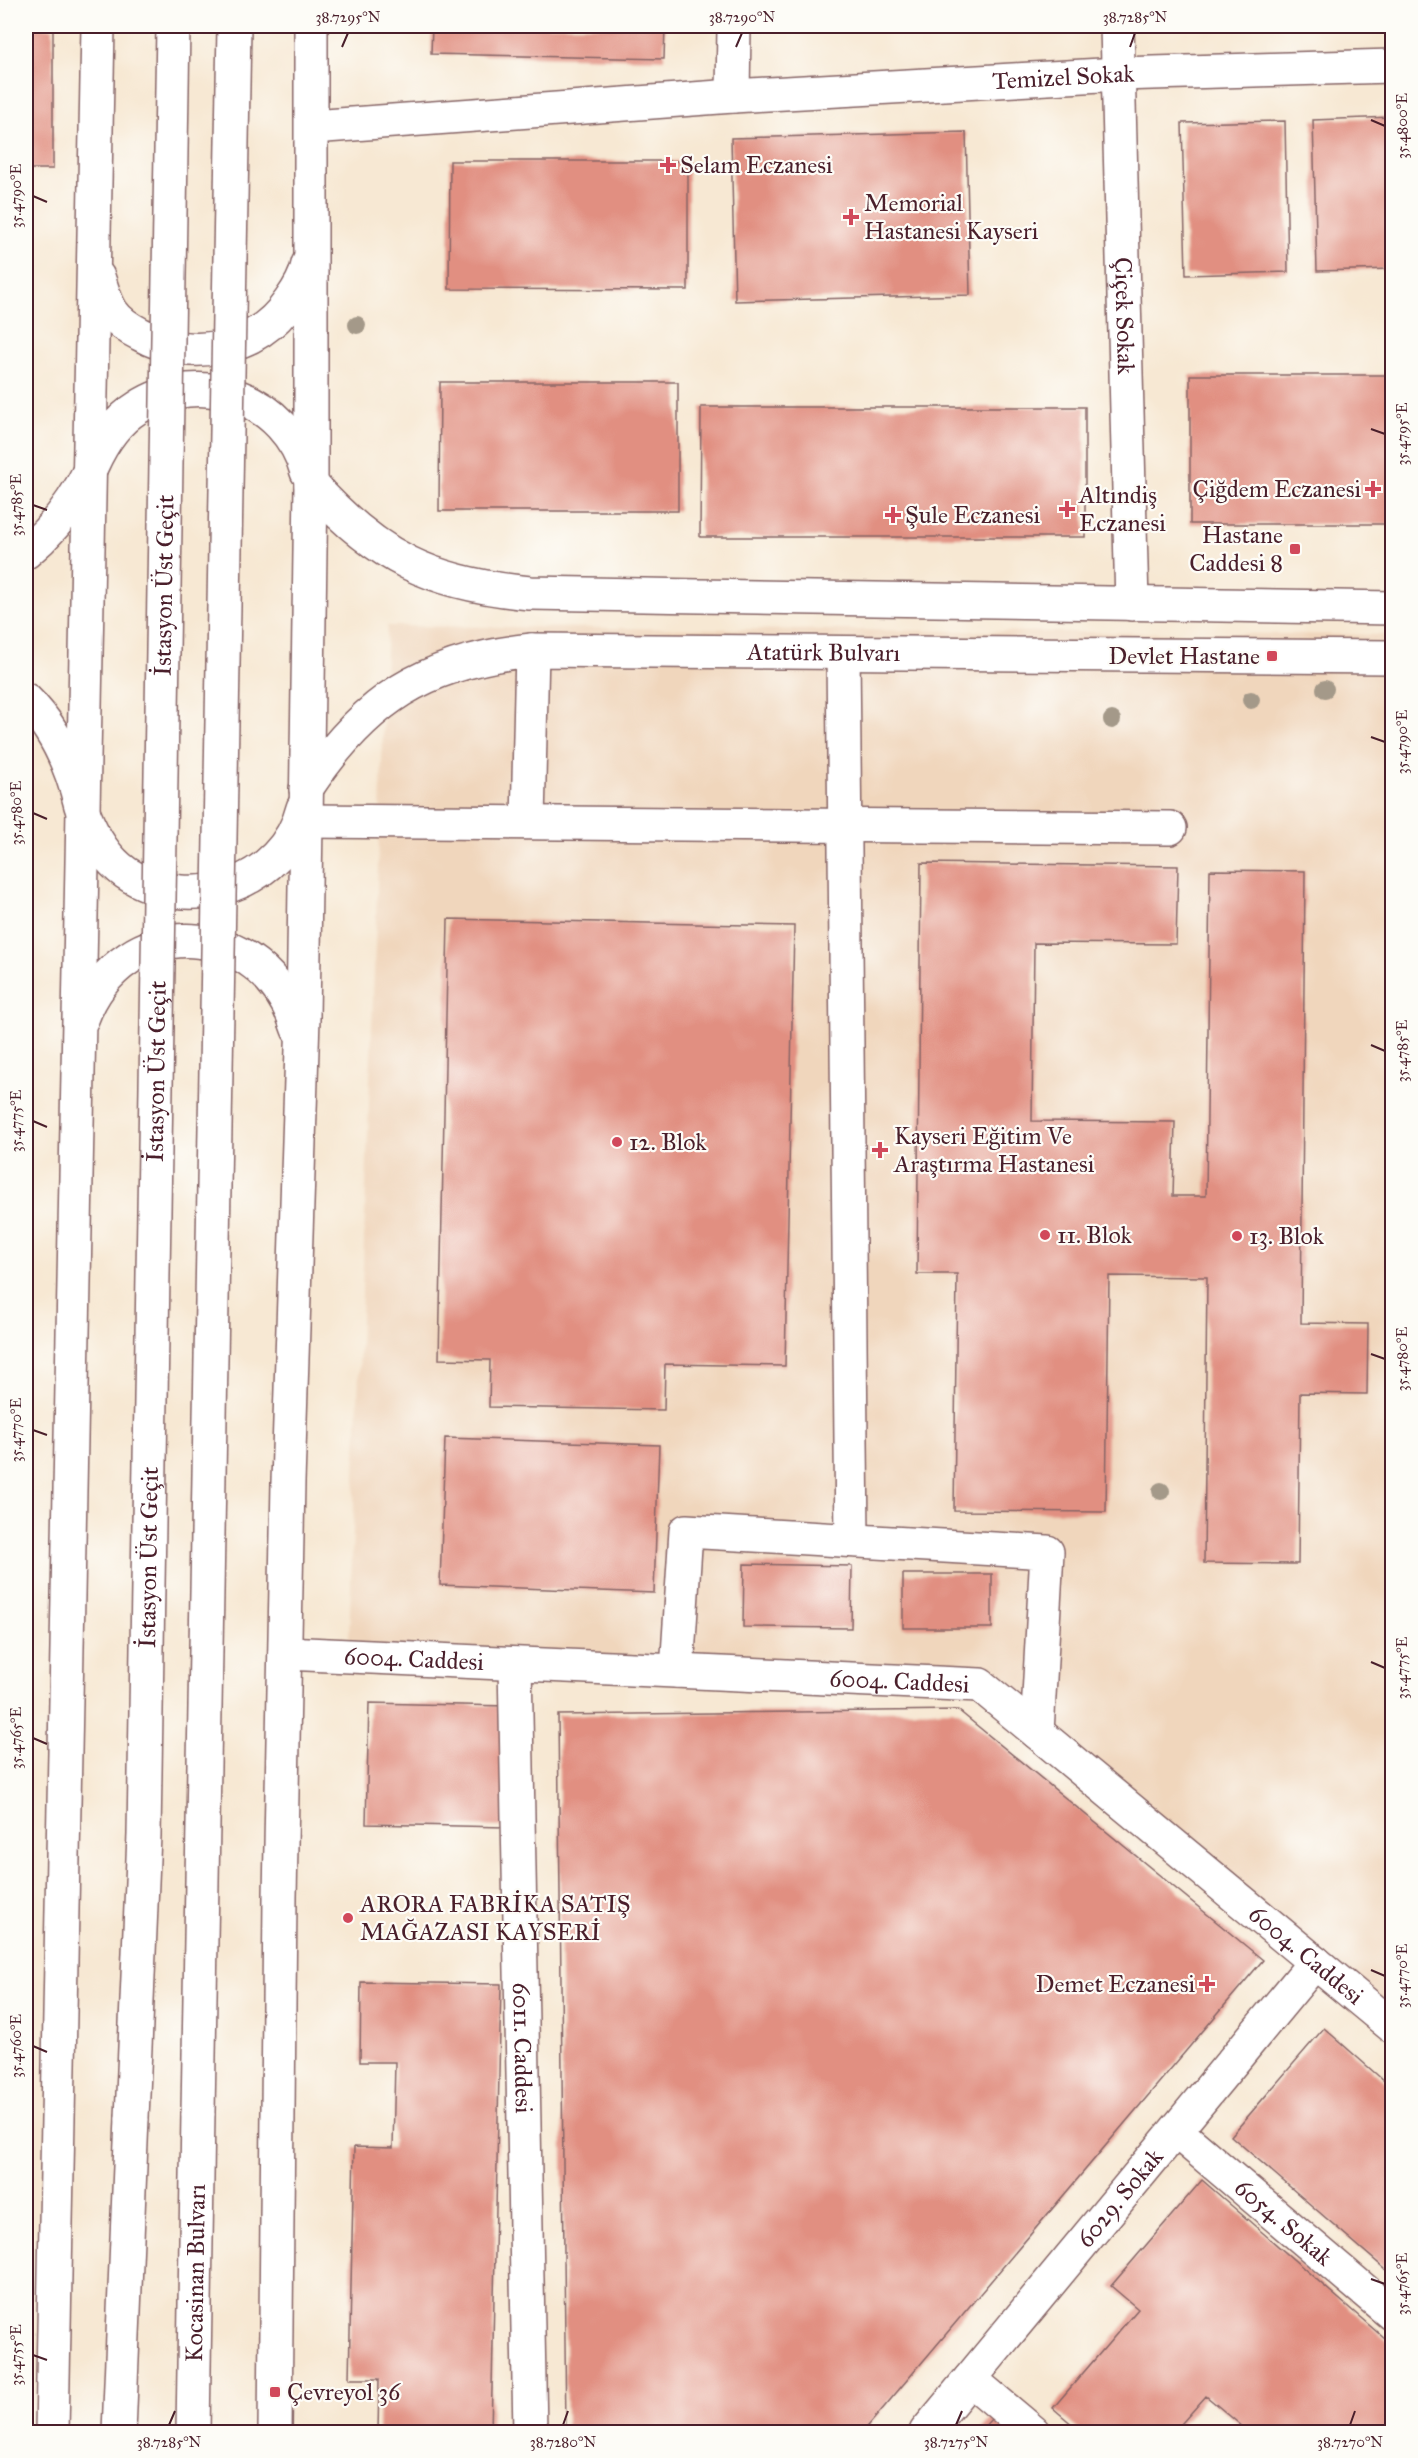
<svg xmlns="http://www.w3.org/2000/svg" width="1418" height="2458" viewBox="0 0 1418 2458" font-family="'IM FELL Great Primer',serif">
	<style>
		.built { fill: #f0d6bc }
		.building { fill: #e18f81 }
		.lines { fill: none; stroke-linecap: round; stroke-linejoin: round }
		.minor-casing { stroke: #876566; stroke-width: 36 }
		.primary-casing { stroke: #876566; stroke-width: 36 }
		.trunk-casing { stroke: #876566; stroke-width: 36 }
		.minor { stroke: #fff; stroke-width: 33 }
		.primary { stroke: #fff; stroke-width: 33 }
		.trunk { stroke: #fff; stroke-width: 33 }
		.trunk-bridge-casing { stroke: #876566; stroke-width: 36; stroke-linecap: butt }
		.trunk-bridge { stroke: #fff; stroke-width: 33 }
		.tree { fill: #a49989 }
		.ticks { fill: none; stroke: #4a1f2b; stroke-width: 2 }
		.poi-dot { fill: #d1495b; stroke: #fdfcf7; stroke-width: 2 }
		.labels { text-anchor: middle; stroke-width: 4.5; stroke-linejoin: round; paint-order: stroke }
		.street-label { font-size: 24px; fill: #4a1f2b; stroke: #fdfcf7 }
		.poi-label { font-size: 24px; fill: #4a1f2b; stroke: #fdfcf7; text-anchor: start }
		.neatline { fill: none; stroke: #4a1f2b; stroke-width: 2 }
		.ticks-label { font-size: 15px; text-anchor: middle; fill: #4a1f2b }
	</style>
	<rect width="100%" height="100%" fill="#fdfcf7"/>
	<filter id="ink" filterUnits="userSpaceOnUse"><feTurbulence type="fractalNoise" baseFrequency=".0167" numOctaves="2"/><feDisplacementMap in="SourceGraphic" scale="12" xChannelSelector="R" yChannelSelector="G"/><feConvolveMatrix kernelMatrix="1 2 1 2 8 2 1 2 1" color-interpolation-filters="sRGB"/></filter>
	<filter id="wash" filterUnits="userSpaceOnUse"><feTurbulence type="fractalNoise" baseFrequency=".008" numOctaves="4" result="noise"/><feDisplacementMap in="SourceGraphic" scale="24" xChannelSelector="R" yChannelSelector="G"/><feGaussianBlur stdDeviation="1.35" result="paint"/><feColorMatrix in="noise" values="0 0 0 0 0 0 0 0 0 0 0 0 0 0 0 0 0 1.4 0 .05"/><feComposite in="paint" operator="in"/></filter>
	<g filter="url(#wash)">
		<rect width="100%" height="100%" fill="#f7e8d3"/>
		<!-- built -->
		<path class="built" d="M387 626 1392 635V2010L980 1673 348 1665Z"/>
		<g id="blocks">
			<!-- building -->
			<path class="building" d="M432 26H665L664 59 431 54Z
				M26 28H53V169H26Z
				M1392 117V269L1317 271 1313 120Z
				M1285 121 1288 272 1186 275 1182 123Z
				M966 132 970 295 735 301 731 138Z
				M450 161H688V290L449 289Z
				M1190 375H1392V524H1190Z
				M440 382H678V511H439Z
				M701 407H1085V537H700Z
				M921 863 1178 866 1176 944 1034 943 1032 1121 1175 1122 1173 1196H1206L1210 870 1305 871 1301 1323 1368 1324 1367 1394 1300 1393 1298 1564 1204 1563 1207 1277 1109 1276 1106 1512 954 1511 957 1274H917Z
				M448 919 794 926 785 1366 665 1364 664 1410 489 1407 490 1360 439 1359Z
				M445 1438 659 1445 654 1593 440 1585Z
				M744 1564 852 1566 851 1628 743 1627Z
				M903 1574H992V1628H903Z
				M369 1703 507 1706 505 1827 366 1824Z
				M958 1710 1263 1960 863 2432H566L558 1715Z
				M361 1982 501 1984 491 2432H378L379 2379H349L354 2147 393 2148 395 2062H360Z
				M1324 2028 1392 2088V2275L1231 2136Z
				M1202 2180 1392 2345V2432H1249L1206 2396 1174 2432H1081L1053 2408 1138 2309 1111 2286Z
				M994 2416 1013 2432H979Z"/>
		</g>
	</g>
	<g filter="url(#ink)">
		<use href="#blocks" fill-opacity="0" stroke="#876566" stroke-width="1.5"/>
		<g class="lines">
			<defs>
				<g id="minor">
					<path id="s1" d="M1117 26 1132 604"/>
					<path d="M733 96 734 26"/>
					<path id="s2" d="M312 127 733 96 1119 74 1392 66"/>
					<path d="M26 552C54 529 74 503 90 470"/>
					<path d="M843 653 852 1540"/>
					<path d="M26 700C55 728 72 768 81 806"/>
					<path d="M306 821 1170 828"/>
					<path d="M528 822 532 650"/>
					<path id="s3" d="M285 1653 980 1685 1392 2026"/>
					<path id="s4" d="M515 1664 530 2432"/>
					<path d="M677 1671 686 1531 1047 1552 1037 1732"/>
					<path id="s5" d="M1176 2131 1392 2314"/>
					<path d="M970 2379 1033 2432"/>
					<path id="s6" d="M926 2432 1315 1962"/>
				</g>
				<g id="primary">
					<path d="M311 484C377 558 432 584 530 593L1392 608"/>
					<path id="s7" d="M306 789C365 700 425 661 532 650L1392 657"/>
				</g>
				<g id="trunk">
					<path d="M98 277C102 288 105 302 112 312 118 321 130 329 140 334 191 363 257 350 290 301 298 290 306 277 308 264"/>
					<path d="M92 465C102 443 116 421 137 408 201 366 287 399 307 472"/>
					<path d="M84 814C93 837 106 859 126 873 190 916 284 884 303 808"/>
					<path d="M82 1019C123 909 264 917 298 1029"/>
					<path d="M52 2432 98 26"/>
					<path d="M119 2432 132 2118"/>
					<path id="s8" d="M193 2432 198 2113"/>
					<path d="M275 2432 280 1897 288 1482 303 1018 306 821 311 484V26"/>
				</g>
			</defs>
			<!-- minor casing -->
			<use href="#minor" class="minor-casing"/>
			<!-- primary casing -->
			<use href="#primary" class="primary-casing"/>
			<!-- trunk casing -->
			<use href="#trunk" class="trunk-casing"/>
			<!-- minor -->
			<use href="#minor" class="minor"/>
			<!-- primary -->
			<use href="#primary" class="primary"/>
			<!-- trunk -->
			<use href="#trunk" class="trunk"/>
			<defs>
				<g id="trunk-bridge">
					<path d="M198 2113 234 26"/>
					<path id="s9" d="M132 2118 144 1835 173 26"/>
				</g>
			</defs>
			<!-- trunk-bridge casing -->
			<use href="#trunk-bridge" class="trunk-bridge-casing"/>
			<!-- trunk-bridge -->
			<use href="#trunk-bridge" class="trunk-bridge"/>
		</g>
		<!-- trees -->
		<g class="tree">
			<circle cx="357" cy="325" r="9"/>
			<circle cx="1325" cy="689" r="9"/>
			<circle cx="1251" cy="700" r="9"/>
			<circle cx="1112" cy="720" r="9"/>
			<circle cx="1161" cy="1491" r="9"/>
		</g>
	</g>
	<!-- ticks -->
	<path class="ticks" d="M342 47 348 33M736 47 742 33M1130 47 1135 33M1371 120 1385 126M33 196 47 202M1371 429 1385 434M33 505 47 510M1371 737 1385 742M33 813 47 819M1371 1045 1385 1051M33 1121 47 1127M1371 1354 1385 1359M33 1430 47 1435M1371 1662 1385 1668M33 1738 47 1744M1371 1970 1385 1976M33 2046 47 2052M1371 2279 1385 2284M33 2355 47 2360M169 2425 175 2411M563 2425 568 2411M956 2425 962 2411M1350 2425 1355 2411"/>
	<!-- markers -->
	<g class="poi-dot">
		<path d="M665 156h6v6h6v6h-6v6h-6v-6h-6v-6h6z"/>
		<path d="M848 208h6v6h6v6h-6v6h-6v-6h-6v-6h6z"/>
		<path d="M1370 480h6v6h6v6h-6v6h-6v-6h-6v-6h6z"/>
		<path d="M1064 500h6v6h6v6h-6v6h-6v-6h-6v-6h6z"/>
		<path d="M890 506h6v6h6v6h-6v6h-6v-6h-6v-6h6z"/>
		<rect x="1289" y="543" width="12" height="12" rx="3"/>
		<rect x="1266" y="650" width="12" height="12" rx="3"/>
		<circle cx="617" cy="1142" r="6"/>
		<path d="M877 1141h6v6h6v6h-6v6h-6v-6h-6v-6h6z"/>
		<circle cx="1045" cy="1235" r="6"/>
		<circle cx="1237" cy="1236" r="6"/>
		<circle cx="348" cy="1918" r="6"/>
		<path d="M1204 1975h6v6h6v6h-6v6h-6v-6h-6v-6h6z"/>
		<rect x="269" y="2386" width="12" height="12" rx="3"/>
	</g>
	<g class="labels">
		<!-- street labels -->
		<g class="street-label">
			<text dy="8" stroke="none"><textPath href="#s2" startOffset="753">Temizel Sokak</textPath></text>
			<text dy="8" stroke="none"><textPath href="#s1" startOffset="290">Çiçek Sokak</textPath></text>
			<text dy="8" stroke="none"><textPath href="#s9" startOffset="1533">İstasyon Üst Geçit</textPath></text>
			<text dy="8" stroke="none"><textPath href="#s7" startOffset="568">Atatürk Bulvarı</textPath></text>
			<text dy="8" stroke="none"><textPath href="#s9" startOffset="1047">İstasyon Üst Geçit</textPath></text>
			<text dy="8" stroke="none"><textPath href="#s9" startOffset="561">İstasyon Üst Geçit</textPath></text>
			<text dy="8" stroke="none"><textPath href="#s3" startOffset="129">6004. Caddesi</textPath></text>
			<text dy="8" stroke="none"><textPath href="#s3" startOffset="615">6004. Caddesi</textPath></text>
			<text dy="8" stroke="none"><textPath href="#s3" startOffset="1119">6004. Caddesi</textPath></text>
			<text dy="8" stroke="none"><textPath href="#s4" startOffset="384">6011. Caddesi</textPath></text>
			<text dy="8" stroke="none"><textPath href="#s6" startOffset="304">6029. Sokak</textPath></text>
			<text dy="8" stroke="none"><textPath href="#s5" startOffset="141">6054. Sokak</textPath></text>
			<text dy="8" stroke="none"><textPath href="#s8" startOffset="159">Kocasinan Bulvarı</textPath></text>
		</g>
		<!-- poi labels -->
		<g class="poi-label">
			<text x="680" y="173">Selam Eczanesi</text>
			<text x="864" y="211">Memorial<tspan x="864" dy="28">Hastanesi Kayseri</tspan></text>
			<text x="1361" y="497" text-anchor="end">Çiğdem Eczanesi</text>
			<text x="1079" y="503">Altındiş<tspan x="1079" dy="28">Eczanesi</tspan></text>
			<text x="905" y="523">Şule Eczanesi</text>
			<text x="1283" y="543" text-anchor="end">Hastane<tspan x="1283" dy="28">Caddesi 8</tspan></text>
			<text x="1260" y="664" text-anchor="end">Devlet Hastane</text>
			<text x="894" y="1144">Kayseri Eğitim Ve<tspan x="894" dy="28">Araştırma Hastanesi</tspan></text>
			<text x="629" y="1150">12. Blok</text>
			<text x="1057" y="1243">11. Blok</text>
			<text x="1249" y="1244">13. Blok</text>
			<text x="360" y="1912">ARORA FABRİKA SATIŞ<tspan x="360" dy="28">MAĞAZASI KAYSERİ</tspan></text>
			<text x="1195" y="1992" text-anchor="end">Demet Eczanesi</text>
			<text x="287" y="2400">Çevreyol 36</text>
		</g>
	</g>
	<!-- margin -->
	<rect width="1418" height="2458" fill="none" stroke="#fdfcf7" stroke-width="66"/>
	<rect x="33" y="33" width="1352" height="2392" class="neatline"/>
	<g class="ticks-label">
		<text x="348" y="22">38.7295°N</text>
		<text x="742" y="22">38.7290°N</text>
		<text x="1135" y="22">38.7285°N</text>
		<text transform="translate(1402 126) rotate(-90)" y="5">35.4800°E</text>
		<text transform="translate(16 196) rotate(-90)" y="5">35.4790°E</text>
		<text transform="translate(1402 434) rotate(-90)" y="5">35.4795°E</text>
		<text transform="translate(16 505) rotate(-90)" y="5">35.4785°E</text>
		<text transform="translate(1402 742) rotate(-90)" y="5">35.4790°E</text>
		<text transform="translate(16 813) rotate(-90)" y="5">35.4780°E</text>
		<text transform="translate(1402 1051) rotate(-90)" y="5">35.4785°E</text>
		<text transform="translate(16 1121) rotate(-90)" y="5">35.4775°E</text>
		<text transform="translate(1402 1359) rotate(-90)" y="5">35.4780°E</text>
		<text transform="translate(16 1430) rotate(-90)" y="5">35.4770°E</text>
		<text transform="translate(1402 1668) rotate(-90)" y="5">35.4775°E</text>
		<text transform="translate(16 1738) rotate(-90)" y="5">35.4765°E</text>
		<text transform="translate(1402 1976) rotate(-90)" y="5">35.4770°E</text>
		<text transform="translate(16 2046) rotate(-90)" y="5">35.4760°E</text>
		<text transform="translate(1402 2284) rotate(-90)" y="5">35.4765°E</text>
		<text transform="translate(16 2355) rotate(-90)" y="5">35.4755°E</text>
		<text x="169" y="2447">38.7285°N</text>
		<text x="563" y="2447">38.7280°N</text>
		<text x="956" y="2447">38.7275°N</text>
		<text x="1350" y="2447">38.7270°N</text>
	</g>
</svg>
